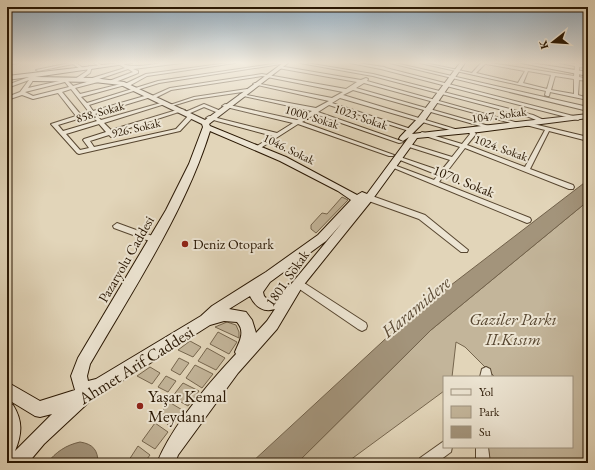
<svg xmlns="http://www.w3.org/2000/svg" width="595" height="470" viewBox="0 0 595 470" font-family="'EB Garamond',serif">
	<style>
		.green { fill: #c3b59a; stroke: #76664e }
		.water { fill: #a3947b; stroke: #72624b }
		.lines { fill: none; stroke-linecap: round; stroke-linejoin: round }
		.street-casing { stroke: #574630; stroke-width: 2 }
		.secondary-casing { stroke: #291703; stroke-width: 2 }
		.street { fill: #ece4d2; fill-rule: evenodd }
		.secondary { fill: #ece4d2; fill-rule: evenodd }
		.poi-dot { fill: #8f2418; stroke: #ece4d2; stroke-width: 1.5 }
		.labels { text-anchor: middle; stroke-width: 4; stroke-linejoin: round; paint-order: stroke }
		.far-street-label { font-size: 12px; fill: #291703; stroke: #ece4d2 }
		.street-label { font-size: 14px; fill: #291703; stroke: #ece4d2 }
		.poi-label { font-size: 14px; fill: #291703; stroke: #ece4d2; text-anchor: start }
		.near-park-label { font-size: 17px; font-style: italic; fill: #574630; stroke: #ece4d2 }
		.near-street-label { font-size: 17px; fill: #291703; stroke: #ece4d2 }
		.near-poi-label { font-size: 17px; fill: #291703; stroke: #ece4d2; text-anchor: start }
		.near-water-label { font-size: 18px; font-style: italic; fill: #5a4933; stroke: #ece4d2 }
	</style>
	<rect width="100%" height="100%" fill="#e2d5b9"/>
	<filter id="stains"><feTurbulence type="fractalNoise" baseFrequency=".005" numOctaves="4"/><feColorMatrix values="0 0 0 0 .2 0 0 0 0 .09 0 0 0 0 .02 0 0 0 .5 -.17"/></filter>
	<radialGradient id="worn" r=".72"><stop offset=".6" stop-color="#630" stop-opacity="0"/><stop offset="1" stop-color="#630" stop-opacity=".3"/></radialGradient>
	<!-- green -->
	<path class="green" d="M342 197 348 200 316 233 311 229V225L322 213 327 214Z
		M588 201 587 463H490L488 447H572V377H495L465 347 456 342 452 377H444V391L346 463H297L431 330Z
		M227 322 236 325 239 332V338L215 327Z
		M218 332 237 342 229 354 210 344Z
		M190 341 201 347 193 357 178 350Z
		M207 348 225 358 216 370 198 361Z
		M179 358 189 363 180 375 171 370Z
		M195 365 213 374 202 388 186 378Z
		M150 367 160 373 152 384 137 376Z
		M166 376 176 381 168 392 158 387Z
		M183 383 199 391 188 406 172 397Z
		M169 402 184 411 171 427 158 417Z
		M155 423 168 432 155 449 142 441Z
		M138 446 150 455 144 463H127Z"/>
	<!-- water -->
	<path class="water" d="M588 180V201L431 330 297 463H251L408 318Z
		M80 442C93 444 98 450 98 463H47C56 452 66 445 80 442Z"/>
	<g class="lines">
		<defs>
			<path id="street" d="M7 63H18L7 65Z
				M70 63H76L83 68 80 69 73 64 38 71 36 70Z
				M94 63H98L103 66 100 67Z
				M116 63C122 62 125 66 131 66 148 67 166 60 182 63L133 69 138 71V73L113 83H109V81L133 72 128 69 96 80 98 81V82L75 88 80 94 125 83H127L146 74 228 63H235L147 76 129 86 125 85 81 97 87 103 158 81 280 63H287L159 83 89 105 93 111 148 95 152 96 170 88 262 74 346 89 357 82 278 68 279 66 361 80 366 78 368 79 367 81 522 124 525 122 588 137V141L549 131 530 169 573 185 574 187 573 189H569L465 148 439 182 530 218 531 220 530 222 527 223 389 166 390 165H394L434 180 438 175 395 158 396 157H400L441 171 450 160 406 146V144H410L452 157 460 147 419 134 422 132 462 144 470 134 468 131 471 129 473 130 476 134 467 145 525 167 545 130 522 124 518 125 364 83 356 88 496 128 491 129 353 90 343 95 465 132 460 133 340 98 332 103 414 130 409 131 329 105 318 112 404 142 399 143 315 114 302 122 394 155 393 156H389L298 124 259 149 256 147 257 146 273 136 206 118 209 116 277 133 293 123 222 106 225 104 297 120 312 111 239 95 241 94 316 108 329 101 253 84 255 83 332 98 343 92 262 76 171 90 155 98 151 97 95 114 101 120 164 102 168 103 104 123 111 130 180 109 185 110 114 133 116 136 115 137H111L109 135 90 141 94 147 176 129 189 115 194 116 180 131 79 154 77 153 51 124 76 116 58 93 33 99 22 95 7 100V97L20 92 29 80 7 88V85L29 77H33L34 79 28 88 64 80 63 79 65 78 73 86 90 81 89 79 125 68ZM65 82 69 87 33 96 25 92ZM71 89 89 112 81 115 62 92ZM91 115 97 121 63 131 58 125ZM99 124 106 132 84 139 83 140 89 148 80 150 66 134Z
				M300 63H306L373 74 533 115 546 121 543 123 529 117 373 76Z
				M350 63H357L384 67 386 68 581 118 578 120 381 69Z
				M390 63H395L588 107V111Z
				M420 63H425L472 73 481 63H490L574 76 575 66 560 63 575 64V63H579V64L588 66V68L579 67V77L588 79V81L579 80 578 95 588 98V100L550 92 549 96H547L545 95 546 91ZM485 64H486L525 71 518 83 476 73ZM528 71 551 75 547 89 523 83ZM555 76 574 79V94L551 90Z
				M89 66 92 67 90 73 79 81H75V79L87 71Z
				M247 89 249 90V91L195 99 172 106 170 105 194 97Z
				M204 104 221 111 216 112 204 107 188 114 183 113Z
				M366 196H372L425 215 468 250 467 252H461L419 219 366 200 365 198Z
				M117 223 158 238 159 240 155 243 114 228 113 226Z
				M298 279 366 323 367 326 366 329 362 331 358 329 295 286 293 283 295 280Z
				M486 367 490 369 492 377H480L482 369Z
				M444 441V447H452L451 452 436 463H418L420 458Z
				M476 447H488L490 463H476Z"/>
			<path id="secondary" d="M119 63H132L35 77 94 78 124 82 205 120 283 63H288L209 124 210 126 286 157 357 195 362 192 367 194 409 137 403 141 399 139 400 137 418 118 460 63H465L424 122 412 134 588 114V118L479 132 417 138 372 200 302 287 277 329 238 373 178 455 175 463H157C172 426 208 384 236 354L235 352C239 342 246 332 237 322L224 321 210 325 89 402 44 444 28 463H7L11 455 7 457V403L13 405C23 421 22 434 15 451L52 414 40 417 35 416 7 399V382L40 401 75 390 71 376 78 358 166 210 189 164 203 127 202 124 121 85 94 82 32 81 29 77 7 80V76ZM210 131 280 161 338 191 351 200 318 235 266 272 212 306 201 316 96 379 88 381 87 376 90 364C132 291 185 212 210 131ZM342 223 288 288 272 298 267 299 264 296 263 292 270 282 326 241ZM250 296C255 306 263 313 275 309L267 321 256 333 252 320 246 312 229 309Z
				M521 63H531L588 72V76Z"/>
		</defs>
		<!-- street casing -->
		<use href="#street" class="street-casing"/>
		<!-- secondary casing -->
		<use href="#secondary" class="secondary-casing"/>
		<!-- street -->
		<use href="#street" class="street"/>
		<!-- secondary -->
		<use href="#secondary" class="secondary"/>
	</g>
	<!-- sky -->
	<linearGradient id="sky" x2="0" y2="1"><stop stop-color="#8ca7bc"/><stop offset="0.49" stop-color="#f2ece0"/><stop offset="1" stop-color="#f2ece0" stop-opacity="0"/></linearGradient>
	<rect width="595" height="128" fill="url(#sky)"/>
	<!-- markers -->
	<g class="poi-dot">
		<circle cx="185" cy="244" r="4"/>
		<circle cx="140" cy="406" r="4"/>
	</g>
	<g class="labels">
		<!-- far-street labels -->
		<g class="far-street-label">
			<text transform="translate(100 112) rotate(-16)" y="4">858. Sokak</text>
			<text transform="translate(499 115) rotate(-8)" y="4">1047. Sokak</text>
			<text transform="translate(312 117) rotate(17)" y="4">1000. Sokak</text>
			<text transform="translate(361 117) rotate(19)" y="4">1023. Sokak</text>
			<text transform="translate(136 128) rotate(-13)" y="4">926. Sokak</text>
			<text transform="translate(501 148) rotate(20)" y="4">1024. Sokak</text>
			<text transform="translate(289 149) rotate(26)" y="4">1046. Sokak</text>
		</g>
		<!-- street labels -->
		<g class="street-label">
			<text transform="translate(464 181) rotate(22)" y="5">1070. Sokak</text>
			<text transform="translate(126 259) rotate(-60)" y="5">Pazaryolu Caddesi</text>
			<text transform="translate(287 278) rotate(-55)" y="5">1801. Sokak</text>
		</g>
		<!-- poi labels -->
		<g class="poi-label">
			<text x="193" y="249">Deniz Otopark</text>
		</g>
		<!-- near-park labels -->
		<g class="near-park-label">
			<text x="513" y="325">Gaziler Parkı<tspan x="513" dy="20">II.Kısım</tspan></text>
		</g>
		<!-- near-street labels -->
		<g class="near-street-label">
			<text transform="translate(136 365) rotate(-32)" y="6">Ahmet Arif Caddesi</text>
		</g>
		<!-- near-poi labels -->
		<g class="near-poi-label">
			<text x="148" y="402">Yaşar Kemal<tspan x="148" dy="20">Meydanı</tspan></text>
		</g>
		<!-- near-water labels -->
		<g class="near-water-label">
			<text transform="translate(416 307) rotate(-40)" y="6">Haramidere</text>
		</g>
	</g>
	<!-- margin -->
	<rect width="595" height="470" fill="none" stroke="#e2d5b9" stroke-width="24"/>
	<rect x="8" y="8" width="579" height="454" fill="none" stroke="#291703" stroke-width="2"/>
	<rect x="12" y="12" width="571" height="446" fill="none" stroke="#291703"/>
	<!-- legend -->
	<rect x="443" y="376" width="130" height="72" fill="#ece4d2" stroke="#9e927f"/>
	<rect x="451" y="389" width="20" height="6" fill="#ece4d2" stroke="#9e927f"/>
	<text x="479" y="396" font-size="12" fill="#291703">Yol</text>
	<rect x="451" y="406" width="20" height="12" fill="#c3b59a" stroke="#9e927f"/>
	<text x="479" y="416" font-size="12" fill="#291703">Park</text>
	<rect x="451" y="426" width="20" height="12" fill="#a3947b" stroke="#9e927f"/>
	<text x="479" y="436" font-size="12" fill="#291703">Su</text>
	<!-- north arrow -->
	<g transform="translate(553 42) rotate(253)" stroke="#ece4d2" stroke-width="3" paint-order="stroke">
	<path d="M0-3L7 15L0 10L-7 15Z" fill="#291703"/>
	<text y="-6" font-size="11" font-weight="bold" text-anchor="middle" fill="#291703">K</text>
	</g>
	<rect width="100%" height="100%" filter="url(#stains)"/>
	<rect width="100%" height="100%" fill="url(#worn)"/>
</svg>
